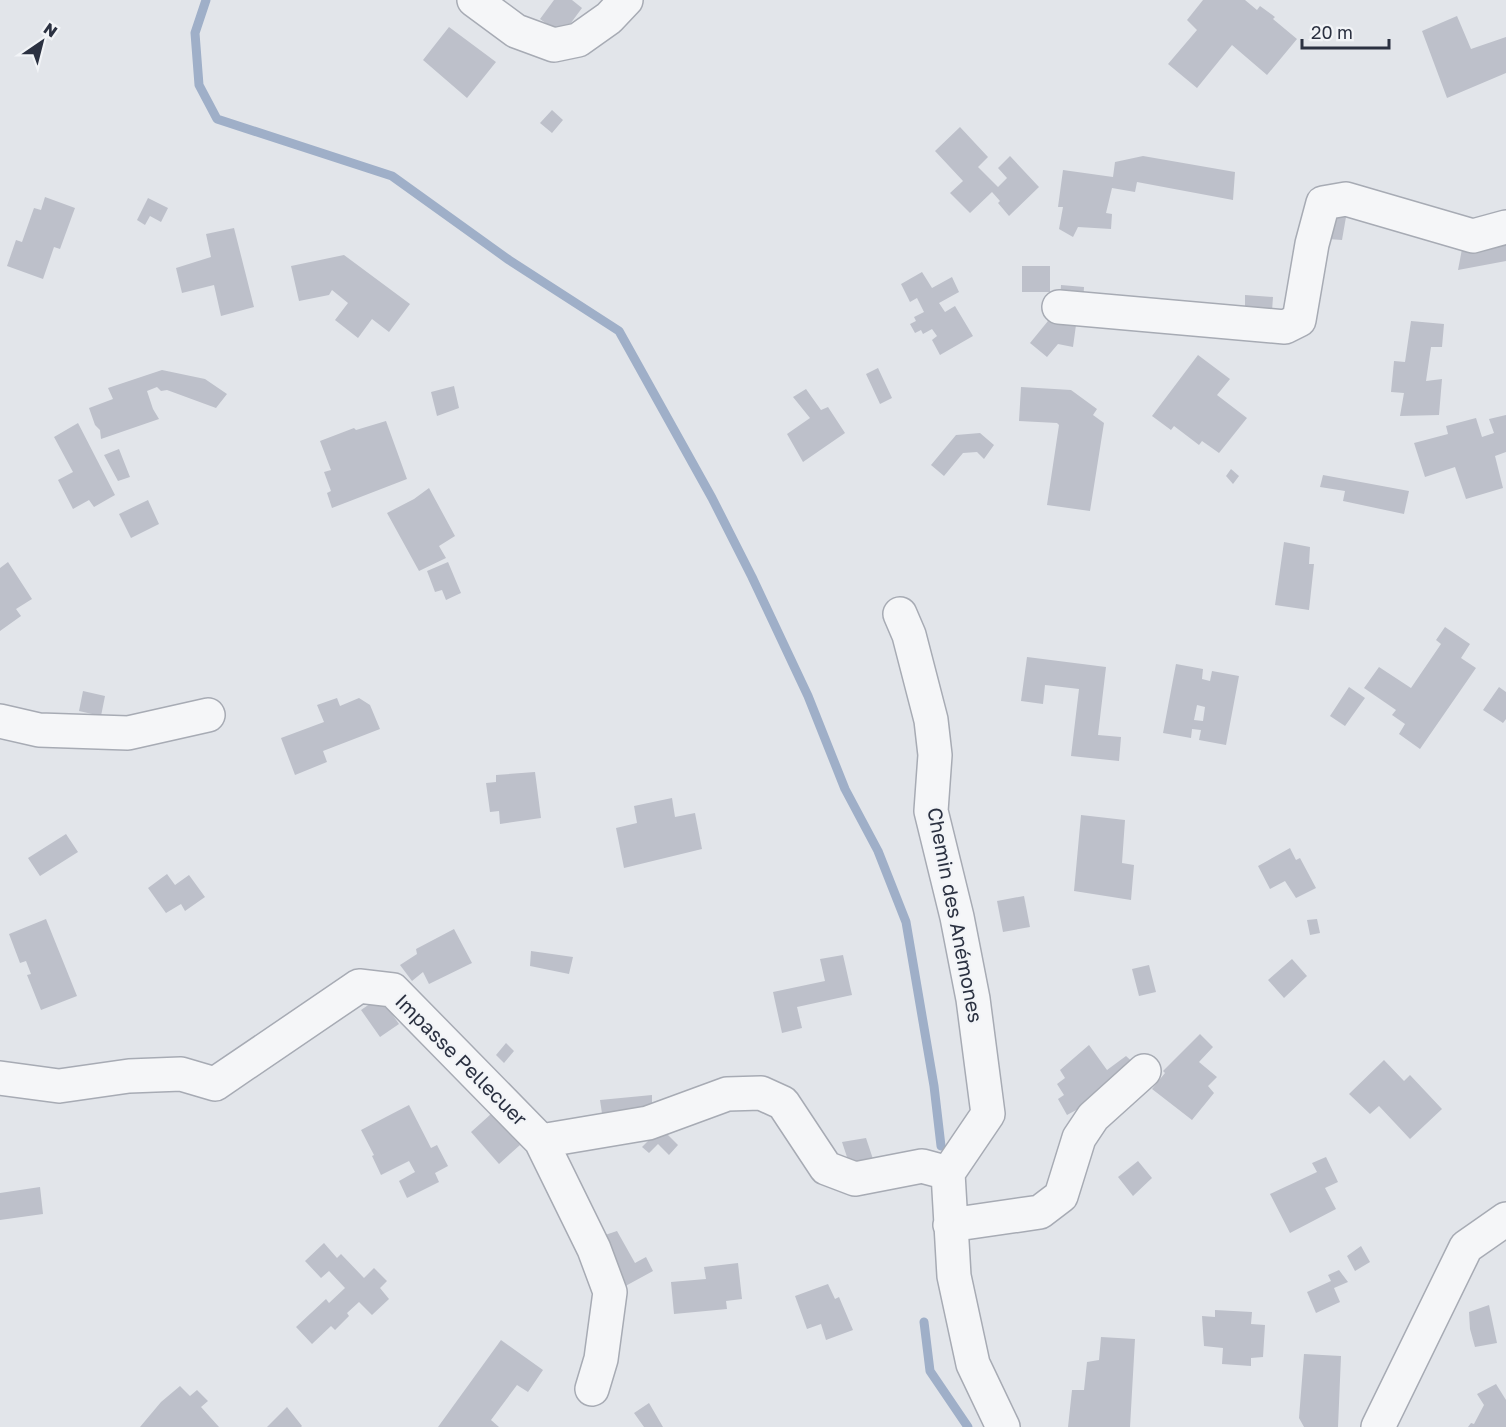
<svg xmlns="http://www.w3.org/2000/svg" width="1506" height="1427" viewBox="0 0 1506 1427" font-family="'Golos Text',sans-serif">
	<style>
		.lines { fill: none; stroke-linecap: round; stroke-linejoin: round }
		.stream { stroke: #9fafc8; stroke-width: 9 }
		.building { fill: #bdc0ca; fill-rule: evenodd }
		.minor-casing { stroke: #a7abb4; stroke-width: 36 }
		.minor { stroke: #f5f6f8; stroke-width: 33 }
		.labels { text-anchor: middle; stroke-width: 4.5; stroke-linejoin: round; paint-order: stroke }
		.street-label { font-size: 20px; fill: #2b3141; stroke: #f2f4f7 }
	</style>
	<rect width="100%" height="100%" fill="#e2e5ea"/>
	<g class="lines">
		<!-- stream -->
		<path class="stream" d="M206 0 195 33 199 85 217 119 392 176 509 260 619 331 712 498 752 577 808 696 845 789 878 851 906 922 934 1086 941 1146
			M924 1322 930 1371 968 1427"/>
	</g>
	<!-- building -->
	<path class="building" d="M554 0H572L582 8 562 35 540 19Z
		M1203 0H1245L1257 10 1260 6 1275 17 1273 19 1297 39 1267 75 1232 45 1197 88 1168 64 1197 30 1187 20Z
		M1457 16 1471 49 1506 37V73L1447 98 1422 31Z
		M449 27 496 62 467 98 423 60Z
		M552 110 563 120 552 133 540 123Z
		M960 127 988 157 978 167 998 187 1007 178 998 168 1010 156 1039 187 1009 216 998 203 1000 201 992 192 970 213 950 193 963 181 935 151Z
		M1143 156 1235 172 1233 200 1137 182 1135 192 1112 188 1106 213 1112 214 1111 229 1078 227 1073 237 1059 229 1063 207H1058L1063 170 1113 177 1115 162Z
		M45 197 75 208 60 249 54 247 43 279 7 266 16 240 22 242 34 208 41 210Z
		M148 198 168 208 161 222 150 216 145 225 137 220Z
		M1332 214 1346 217 1342 240 1328 239Z
		M234 228 254 307 221 316 214 285 182 293 176 268 211 257 206 234Z
		M1506 240V261L1458 270 1462 249Z
		M344 255 410 304 389 332 372 319 358 338 335 320 348 303 332 290 329 295 299 301 291 266Z
		M1022 266H1050V292H1022Z
		M922 272 932 288 952 277 959 292 939 303 945 312 955 306 973 336 940 355 932 340 937 336 932 329 923 334 921 330 915 333 910 324 916 321 914 317 924 312 917 298 910 302 901 284Z
		M1061 285 1084 287 1083 304 1060 302Z
		M1245 295 1273 297 1272 311 1245 309Z
		M1048 321 1076 325 1073 347 1058 344 1047 357 1030 343Z
		M1411 321 1444 324 1442 347H1431L1426 381 1442 379 1439 415 1400 416 1404 393 1391 392 1394 361 1405 362Z
		M1198 355 1230 379 1217 395 1247 418 1219 453 1202 441 1199 445 1174 426 1171 430 1152 416Z
		M878 368 892 398 880 404 866 374Z
		M162 370 205 379 227 394 216 408 167 390 161 391 157 387 147 391 153 409 159 419 101 439 100 430 95 425 89 408 113 399 108 388Z
		M454 386 459 408 437 416 431 392Z
		M1021 387 1071 390 1097 409 1093 415 1104 423 1090 511 1047 505 1059 425 1057 423 1019 421Z
		M806 389 821 410 828 407 845 433 803 462 787 434 810 418 793 397Z
		M1506 415V452L1495 456 1503 488 1466 499 1455 467 1425 477 1414 443 1448 434 1446 426 1476 418 1482 437 1494 433 1489 419Z
		M386 421 407 479 332 508 327 493 331 491 324 472 331 470 320 441 354 428 356 430Z
		M78 423 115 495 94 507 89 500 73 509 58 480 73 472 54 437Z
		M980 433 994 445 984 459 977 452 963 453 944 476 931 465 956 435Z
		M119 449 130 477 118 481 104 455Z
		M1231 469 1239 476 1233 484 1226 476Z
		M1323 475 1409 491 1404 514 1343 501 1345 491 1320 487Z
		M429 488 455 536 439 546 446 558 419 571 387 513 414 499Z
		M148 500 159 524 131 538 119 514Z
		M1284 542 1310 547 1309 564H1314L1309 610 1275 605Z
		M8 562 32 599 16 609 21 616 0 631V568Z
		M448 562 461 593 446 600 442 590 435 592 427 571Z
		M1445 627 1470 644 1461 658 1476 668 1420 749 1399 734 1405 724 1392 715 1396 710 1364 688 1379 667 1411 688 1441 644 1436 640Z
		M1027 657 1106 667 1098 735 1121 737 1119 761 1071 756 1079 689 1045 685 1043 704 1021 701Z
		M1176 664 1203 669 1202 679 1210 681 1212 671 1239 676 1226 745 1199 740 1201 730 1192 729 1191 738 1163 733ZM1197 705 1205 707 1203 721 1194 720Z
		M1349 687 1365 698 1345 726 1330 716Z
		M1499 687 1506 692V719L1503 723 1483 710Z
		M83 691 105 696 101 716 79 711Z
		M337 698 340 706 359 698 370 705 380 729 323 751 327 762 295 775 281 738 324 722 317 705Z
		M535 772 541 818 500 824 499 811 490 812 486 783 496 782V775Z
		M672 798 675 817 695 813 702 849 624 868 616 828 637 823 634 806Z
		M1081 815 1125 820 1122 863 1134 865 1131 900 1074 891Z
		M66 834 78 852 40 876 28 858Z
		M1290 848 1296 860 1300 858 1316 888 1296 898 1285 881 1270 889 1258 866Z
		M167 874 175 885 189 875 205 897 185 911 181 904 166 913 148 888Z
		M1024 896 1030 927 1003 932 997 901Z
		M46 919 77 996 41 1010 27 975 31 974 26 961 20 963 9 934Z
		M1317 919 1320 933 1310 935 1307 920Z
		M454 929 472 963 429 984 423 972 412 981 400 965 417 954 416 949Z
		M531 951 573 957 569 974 530 966Z
		M843 955 852 995 797 1007 802 1028 782 1033 773 992 825 981 820 959Z
		M1292 959 1307 976 1284 998 1268 980Z
		M1149 965 1156 992 1139 996 1132 969Z
		M380 997 399 1024 380 1037 361 1010Z
		M1200 1034 1213 1047 1199 1062 1217 1077 1208 1086 1214 1093 1192 1120 1152 1089 1165 1073 1163 1071Z
		M506 1043 514 1051 504 1063 496 1055Z
		M1089 1045 1107 1070 1126 1056 1139 1068 1091 1102 1067 1115 1058 1099 1064 1095 1057 1084 1065 1078 1060 1070Z
		M1384 1060 1404 1081 1410 1075 1442 1109 1410 1139 1379 1106 1370 1114 1349 1094Z
		M652 1095V1113L604 1127 600 1100Z
		M409 1105 431 1148 437 1145 448 1166 435 1173 439 1182 407 1198 399 1181 415 1172 409 1161 381 1175 372 1156 374 1155 361 1130Z
		M491 1114 520 1145 499 1164 471 1132Z
		M661 1128 678 1145 669 1155 658 1144 649 1153 642 1147Z
		M866 1138 875 1165 852 1172 842 1142Z
		M1326 1157 1338 1182 1325 1188 1336 1209 1290 1233 1270 1194 1317 1172 1312 1163Z
		M1138 1161 1152 1178 1133 1196 1118 1177Z
		M40 1187 43 1214 0 1220V1193Z
		M617 1231 635 1263 646 1257 653 1271 620 1289 599 1237Z
		M324 1243 337 1258 341 1254 364 1278 374 1268 387 1281 380 1288 389 1299 372 1315 359 1302 347 1313 349 1316 335 1330 331 1326 312 1344 296 1327 326 1299 329 1303 345 1288 329 1271 321 1278 305 1261Z
		M1361 1246 1370 1262 1355 1271 1347 1256Z
		M738 1263 742 1299 726 1301 727 1309 674 1314 671 1282 706 1279 704 1267Z
		M1339 1270 1348 1282 1334 1288 1340 1302 1316 1313 1307 1292 1331 1281 1328 1275Z
		M828 1284 835 1299 839 1297 853 1330 826 1340 821 1324 807 1329 795 1296Z
		M1489 1305 1497 1343 1475 1347 1470 1329 1469 1312Z
		M1215 1310 1252 1312 1251 1324 1265 1325 1263 1357 1251 1358V1366L1222 1364 1223 1348 1204 1346 1202 1316 1215 1317Z
		M1101 1337 1135 1339 1130 1427H1068L1072 1390H1084L1087 1362 1099 1360Z
		M501 1340 543 1370 528 1392 517 1385 491 1420 499 1427H438Z
		M1304 1354 1341 1356 1338 1427H1304L1299 1418Z
		M1496 1384 1506 1400V1427H1468L1471 1423 1474 1424 1484 1405 1477 1394Z
		M180 1386 190 1396 197 1390 208 1401 201 1407 219 1427H140L161 1402Z
		M649 1403 663 1427H644L634 1413Z
		M287 1407 302 1426 301 1427H267Z"/>
	<g class="lines">
		<defs>
			<path id="minor" d="M474 0 516 31 554 45 578 40 609 18 626 0
				M1059 307 1285 327 1299 320 1312 244 1323 203 1346 199 1473 236 1506 227
				M900 614 909 635 931 720 935 755 931 811 957 917 973 999 988 1114 948 1173
				M0 721 39 730 128 733 208 715
				M0 1078 59 1086 129 1076 181 1074 215 1084 359 986 393 990 541 1141 594 1249 610 1292 601 1359 592 1389
				M541 1141 648 1123 727 1094 761 1093 783 1103 826 1168 855 1179 922 1166 948 1173 954 1276 973 1364 1003 1427
				M950 1225 1040 1212 1061 1196 1079 1138 1093 1117 1144 1071
				M1378 1427 1466 1247 1506 1219"/>
		</defs>
		<!-- minor casing -->
		<use href="#minor" class="minor-casing"/>
		<!-- minor -->
		<use href="#minor" class="minor"/>
	</g>
	<g class="labels">
		<!-- street labels -->
		<g class="street-label">
			<text transform="translate(955 915) rotate(79)" y="7">Chemin des Anémones</text>
			<text transform="translate(461 1060) rotate(45)" y="7">Impasse Pellecuer</text>
		</g>
	</g>
	<!-- north arrow -->
	<g transform="translate(42 42) rotate(35)" stroke="#f2f4f7" stroke-width="4.5" paint-order="stroke">
	<path d="M0-4.5L10 22L0 15L-10 22Z" fill="#2b3141"/>
	<text y="-9" font-size="16" font-weight="bold" text-anchor="middle" fill="#2b3141">N</text>
	</g>
	<!-- scale -->
	<path d="M1302 39v9h87v-9" fill="none" stroke="#2b3141" stroke-width="3"/>
	<text x="1311" y="39" font-size="18" fill="#2b3141" stroke="#f2f4f7" stroke-width="4.5" paint-order="stroke">20 m</text>
</svg>
